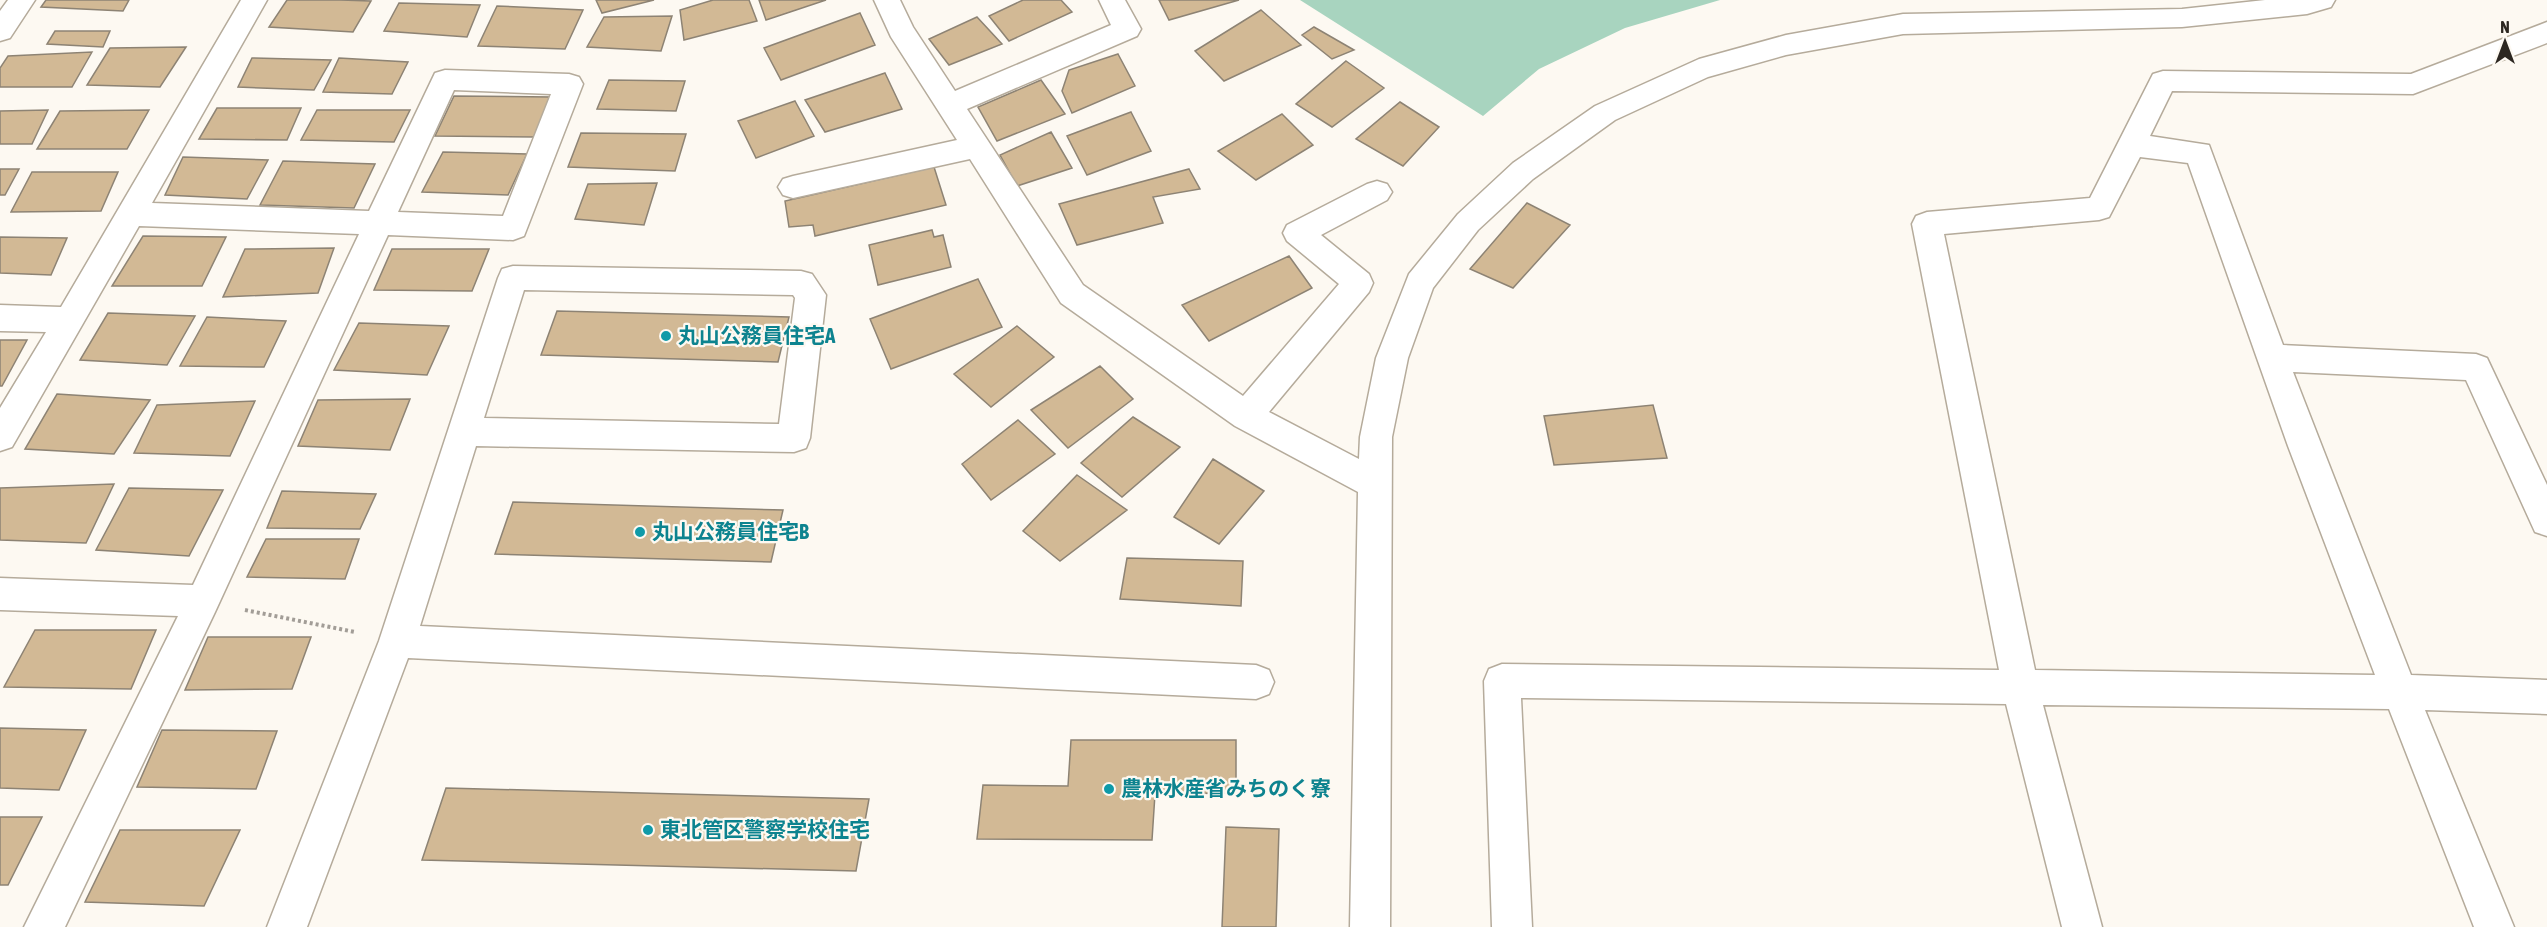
<svg xmlns="http://www.w3.org/2000/svg" width="2547" height="927" viewBox="0 0 2547 927" font-family="'Asap Condensed','Noto Sans JP',sans-serif">
	<style>
		.forest { fill: #a8d4bf }
		.building { fill: #d2b995; stroke: #8d8374; stroke-width: 1.5 }
		.lines { fill: none; stroke-linecap: round; stroke-linejoin: round }
		.minor-casing { stroke: #b5ab9b; stroke-width: 3 }
		.path { stroke: #a29d97; stroke-width: 4; stroke-dasharray: 3 3; stroke-linecap: butt }
		.minor { fill: #fff; fill-rule: evenodd }
		.culture-dot { fill: #0f9aa8; stroke: #fdf9f2; stroke-width: 2 }
		.labels { text-anchor: middle; stroke-width: 4.5; stroke-linejoin: round; paint-order: stroke }
		.culture-label { font-size: 21px; font-weight: bold; fill: #0d838f; stroke: #fdf9f2; text-anchor: start }
	</style>
	<rect width="100%" height="100%" fill="#fdf9f2"/>
	<!-- forest -->
	<path class="forest" d="M1300 0H1720L1625 28 1539 69 1483 116Z"/>
	<!-- building -->
	<path class="building" d="M46 0H129L123 11 41 7Z
		M287 0H340L371 1 353 32 269 27Z
		M596 0H654L602 13Z
		M713 0H749L757 21 684 40 680 10Z
		M759 0H826L766 20Z
		M1023 0H1061L1072 12 1009 41 989 16Z
		M1159 0H1239L1169 20Z
		M399 3 480 5 467 37 384 31Z
		M497 6 583 10 565 49 478 46Z
		M1261 10 1301 45 1224 81 1195 51Z
		M860 13 875 45 781 80 764 48Z
		M672 16 661 51 587 47 604 17Z
		M977 17 1002 44 949 65 929 39Z
		M1314 27 1354 50 1332 59 1302 35Z
		M55 31H110L103 47 47 44Z
		M186 47 160 87 87 85 110 48Z
		M92 52 72 87H0V68L8 56Z
		M1118 54 1135 86 1072 113 1062 91 1069 70Z
		M252 58 331 60 314 90 238 87Z
		M339 58 408 62 392 94 323 92Z
		M1346 61 1384 88 1332 127 1296 104Z
		M885 73 902 109 825 132 805 100Z
		M609 80 685 81 676 111 597 109Z
		M1041 80 1065 114 997 141 978 107Z
		M454 96 552 97 534 137 435 136Z
		M795 101 814 136 756 158 738 121Z
		M1400 102 1439 127 1403 166 1356 139Z
		M217 108H301L287 140 199 139Z
		M48 110 32 144H0V111Z
		M149 110 127 149H37L60 111Z
		M317 110H410L394 142 301 140Z
		M1131 112 1151 151 1087 175 1067 136Z
		M1282 114 1313 145 1256 180 1218 151Z
		M1051 132 1072 168 1017 186 1000 155Z
		M581 133 686 134 675 171 568 167Z
		M443 152 527 154 508 195 422 192Z
		M183 157 268 160 247 199 165 195Z
		M283 161 375 164 354 208 260 205Z
		M934 167 946 205 815 236 813 225 789 227 785 201Z
		M0 169H19L5 195H0Z
		M1189 169 1200 189 1153 197 1163 223 1077 245 1059 204Z
		M32 172H118L101 211 11 212Z
		M657 183 644 225 575 219 588 184Z
		M1527 203 1570 225 1513 288 1470 269Z
		M932 230 934 237 943 235 951 267 878 285 869 245Z
		M143 236 226 237 202 286H112Z
		M0 237 67 238 51 275 0 273Z
		M334 248 318 293 223 297 245 249Z
		M392 249H489L472 291 374 290Z
		M1289 256 1312 288 1209 341 1182 305Z
		M978 279 1002 327 891 369 870 319Z
		M557 311 789 317 778 362 541 355Z
		M108 313 195 316 167 365 80 360Z
		M207 317 286 321 264 367 180 366Z
		M359 323 449 326 427 375 334 370Z
		M1017 326 1054 357 991 407 954 374Z
		M0 340H27L2 386H0Z
		M1100 366 1133 399 1068 448 1031 410Z
		M57 394 150 400 114 454 25 449Z
		M410 399 390 450 298 446 318 400Z
		M255 401 230 456 134 453 157 405Z
		M1653 405 1667 458 1554 465 1544 416Z
		M1133 417 1180 447 1122 497 1081 463Z
		M1018 420 1055 454 991 500 962 464Z
		M1213 459 1264 491 1219 544 1174 517Z
		M1077 475 1127 510 1060 561 1023 531Z
		M114 484 86 543 0 540V488Z
		M129 488 223 490 189 556 96 550Z
		M282 491 376 494 360 529 267 528Z
		M513 502 783 510 771 562 495 554Z
		M266 539H359L345 579 247 577Z
		M1127 558 1243 561 1241 606 1120 599Z
		M35 630H156L131 689 4 687Z
		M208 637H311L292 689 185 690Z
		M0 728 86 730 59 790 0 788Z
		M162 730 277 731 256 789 137 787Z
		M1071 740H1236V793L1155 794 1152 840 977 839 983 785 1068 786Z
		M446 788 869 799 856 871 422 860Z
		M0 817H42L8 885H0Z
		M1226 827 1279 829 1276 927H1222Z
		M120 830H240L204 906 85 902Z"/>
	<g class="lines">
		<defs>
			<path id="minor" d="M8 0H35L10 38 0 41V11Z
				M241 0H267L152 203 369 211 435 73 445 70 569 74 579 77 583 84 524 236 513 240 388 235 215 612 65 927H24L178 616 0 610V578L193 585 359 234 139 226 12 447 0 451V408L46 332 0 331V305L61 307ZM454 90 551 94 503 216 398 212Z
				M874 0H900L913 27 955 91 1111 25 1099 0H1125L1141 29 1137 36 967 109 1083 285 1243 396 1339 284 1287 241 1283 233 1287 225 1367 184 1377 181 1387 184 1392 192 1387 200 1321 235 1369 274 1373 283 1369 292 1269 412 1359 459 1360 437 1376 358 1409 274 1458 214 1513 163 1595 106 1699 59 1786 35 1903 14 2182 9 2265 0H2335L2331 7 2307 14 2182 27 1903 34 1786 55 1708 77 1615 120 1533 179 1478 230 1433 288 1408 358 1392 437 1390 927H1350L1358 492 1235 426 1061 303 970 159 793 198 783 195 778 187 783 179 793 176 957 140 891 37Z
				M2547 22V43L2413 94 2172 91 2150 136 2209 145 2283 345 2476 354 2487 358 2547 485V536L2535 532 2466 380 2293 372 2411 675 2547 680V714L2425 710 2514 927H2474L2389 709 2043 705 2102 927H2062L2006 704 1521 698 1532 927H1492L1484 681 1489 669 1502 664 1999 670 1912 224 1916 216 1927 212 2090 198 2153 74 2163 71 2411 74ZM2140 157 2188 163 2288 446 2375 675 2035 670 1944 234 2099 220 2109 217Z
				M513 266 801 271 812 274 826 295 810 438 806 448 794 452 476 446 420 626 1256 665 1269 670 1274 682 1269 694 1256 699 408 658 307 927H267L379 641 498 278 502 269ZM524 290 793 295 795 298 779 424 484 418Z"/>
		</defs>
		<!-- minor casing -->
		<use href="#minor" class="minor-casing"/>
		<!-- path -->
		<path class="path" d="M245 610 355 632"/>
		<!-- minor -->
		<use href="#minor" class="minor"/>
	</g>
	<!-- markers -->
	<g class="culture-dot">
		<circle cx="666" cy="336" r="6"/>
		<circle cx="640" cy="532" r="6"/>
		<circle cx="1109" cy="789" r="6"/>
		<circle cx="648" cy="830" r="6"/>
	</g>
	<g class="labels">
		<!-- culture labels -->
		<g class="culture-label">
			<text x="678" y="343">丸山公務員住宅A</text>
			<text x="652" y="539">丸山公務員住宅B</text>
			<text x="1121" y="796">農林水産省みちのく寮</text>
			<text x="660" y="837">東北管区警察学校住宅</text>
		</g>
	</g>
	<!-- north arrow -->
	<g transform="translate(2505 42)" stroke="#fdf9f2" stroke-width="4.5" paint-order="stroke">
	<path d="M0-4.5L10 22L0 15L-10 22Z" fill="#2c2721"/>
	<text y="-9" font-size="16" font-weight="bold" text-anchor="middle" fill="#2c2721">N</text>
	</g>
</svg>
